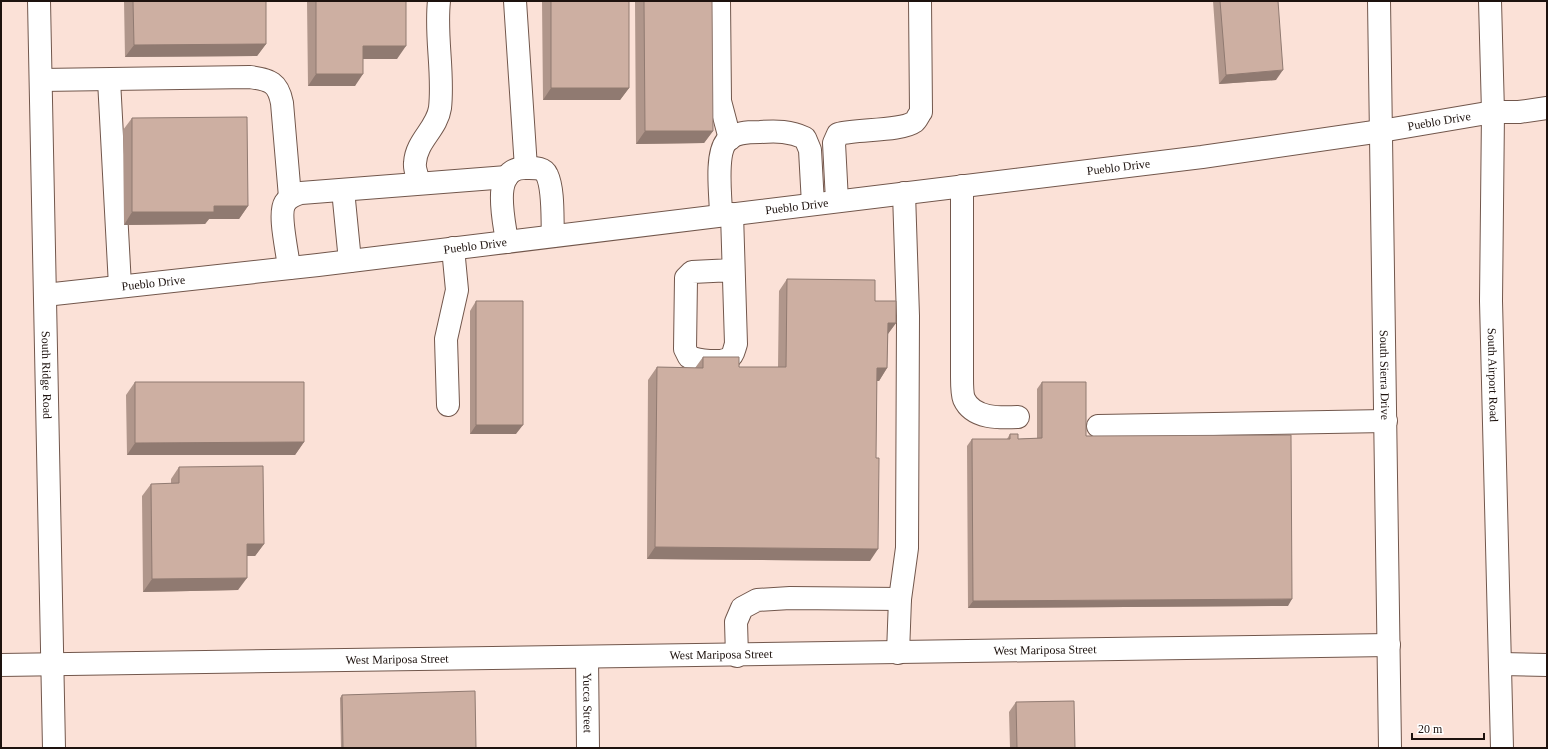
<svg xmlns="http://www.w3.org/2000/svg" width="1548" height="749" viewBox="0 0 1548 749" font-family="'Times New Roman',serif">
	<style>
		.lines { fill: none; stroke-linecap: round; stroke-linejoin: round }
		.minor-casing { stroke: #72574c; stroke-width: 24 }
		.minor { stroke: #fff; stroke-width: 22 }
		.wall { fill: #b0968b }
		.shaded-wall { fill: #907a71 }
		.building { fill: #cdafa2; stroke: #907a71 }
		.labels { text-anchor: middle; stroke-width: 3; stroke-linejoin: round; paint-order: stroke }
		.street-label { font-size: 12px; fill: #1d120e; stroke: #fff }
	</style>
	<rect width="100%" height="100%" fill="#fbe1d7"/>
	<g class="lines">
		<defs>
			<g id="minor">
				<path id="s1" d="M39 1 54 748"/>
				<path d="M515 1 526 168"/>
				<path d="M719 1 720 101 730 139"/>
				<path id="s2" d="M1379 1 1390 748"/>
				<path id="s3" d="M1490 1 1493 112 1491 301 1502 748"/>
				<path d="M41 80 250 77C270 80 278 82 282 103L290 197"/>
				<path d="M109 80 120 286"/>
				<path d="M419 183C418 177 414 169 415 163 416 141 437 129 440 108 444 72 435 36 439 1"/>
				<path d="M962 186V377C962 383 962 394 964 399 973 419 1000 418 1018 417"/>
				<path d="M343 190 350 261"/>
				<path d="M837 201 834 143 838 134C856 129 902 131 914 122 917 120 919 114 921 112L920 1"/>
				<path d="M732 214 736 344C734 349 734 355 729 358 722 364 697 360 689 357L685 349 686 278 692 272 733 270"/>
				<path d="M721 215C721 198 715 156 726 142 733 132 749 132 760 132 777 131 790 131 805 138L810 150 813 204"/>
				<path d="M507 242C504 218 489 165 529 168 536 168 544 168 547 175 554 190 552 219 553 236"/>
				<path d="M289 268C288 254 278 214 285 203 289 197 294 195 301 193L507 177"/>
				<path id="s4" d="M45 295 318 265 1202 157 1381 131 1493 112H1519L1547 108"/>
				<path d="M448 405 446 339 457 290 453 248"/>
				<path d="M1098 426 1386 421"/>
				<path d="M898 653 900 599 907 548 908 316 904 193"/>
				<path d="M737 656 736 622 742 608 757 600 790 598 900 599"/>
				<path id="s5" d="M587 657 588 748"/>
				<path d="M1501 664 1547 665"/>
				<path id="s6" d="M1 665 1389 645"/>
			</g>
		</defs>
		<!-- minor casing -->
		<use href="#minor" class="minor-casing"/>
		<!-- minor -->
		<use href="#minor" class="minor"/>
	</g>
	<!-- wall -->
	<path class="wall" d="M124 1H266V44L257 56 125 57Z
		M307 1H406L397 59H363L355 86H308Z
		M542 1H629V88L620 100H543Z
		M635 1H712L713 131 704 143 636 144Z
		M1213 1H1278L1276 80 1219 84Z
		M132 118 248 206 239 219H209L205 224 124 225 123 130Z
		M787 279 875 301 896 323 888 334 887 368 879 381H877L870 561 647 559 648 380 657 367 695 368 703 357 739 367H778L779 291Z
		M476 301 516 434H470V311Z
		M135 382 304 442 295 455H127L126 395Z
		M1042 382 1086 436 1288 606 968 608 967 446 972 439H1007L1010 434 1018 439 1037 438V389Z
		M179 467 264 544 255 556H247L238 590 143 592 142 496 151 484H171V479Z
		M342 695 476 748H341L340 698Z
		M1016 702 1075 748H1010L1009 712Z"/>
	<!-- shaded-wall -->
	<path class="shaded-wall" d="M266 44 257 56 125 57 134 45Z
		M363 46H406L397 59H355Z
		M1283 70 1276 80 1219 84 1226 75Z
		M316 74H363L355 86H308Z
		M551 88H629L620 100H543Z
		M645 131H713L704 143 636 144Z
		M214 206H248L239 219H209L205 224 124 225 132 212Z
		M888 323H896L887 335Z
		M877 368H887L879 381H868Z
		M476 425H523L516 434H470Z
		M304 442 295 455H127L135 443Z
		M247 544H264L255 556H238Z
		M655 547 878 549 870 561 647 559Z
		M247 578 238 590 143 592 152 579Z
		M1292 599 1288 606 968 608 973 601Z"/>
	<!-- building -->
	<path class="building" d="M133 1H266V44L134 45Z
		M316 1H406V46H363V74H316Z
		M551 1H629V88H551Z
		M644 1H712L713 131H645Z
		M1220 1H1278L1283 70 1226 75Z
		M247 117 248 206H214V212H132V118Z
		M787 279 875 280V301H896V323H888L887 368H877L876 458H879L878 549 655 547 657 367 703 368V357H739V367H786Z
		M476 301H523V425H476Z
		M135 382H304V442L135 443Z
		M1042 382H1086V436L1291 435 1292 599 973 601 972 439H1010V434H1018V439L1042 438Z
		M263 466 264 544H247V578L152 579 151 484 179 483V467Z
		M475 691 476 748H343L342 695Z
		M1074 701 1075 748H1017L1016 702Z"/>
	<g class="labels">
		<!-- street labels -->
		<g class="street-label">
			<text dy="4" stroke="none"><textPath href="#s4" startOffset="1405">Pueblo Drive</textPath></text>
			<text dy="4" stroke="none"><textPath href="#s4" startOffset="1081">Pueblo Drive</textPath></text>
			<text dy="4" stroke="none"><textPath href="#s4" startOffset="757">Pueblo Drive</textPath></text>
			<text dy="4" stroke="none"><textPath href="#s4" startOffset="433">Pueblo Drive</textPath></text>
			<text dy="4" stroke="none"><textPath href="#s4" startOffset="109">Pueblo Drive</textPath></text>
			<text dy="4" stroke="none"><textPath href="#s1" startOffset="374">South Ridge Road</textPath></text>
			<text dy="4" stroke="none"><textPath href="#s2" startOffset="374">South Sierra Drive</textPath></text>
			<text dy="4" stroke="none"><textPath href="#s3" startOffset="374">South Airport Road</textPath></text>
			<text dy="4" stroke="none"><textPath href="#s6" startOffset="1044">West Mariposa Street</textPath></text>
			<text dy="4" stroke="none"><textPath href="#s6" startOffset="720">West Mariposa Street</textPath></text>
			<text dy="4" stroke="none"><textPath href="#s6" startOffset="396">West Mariposa Street</textPath></text>
			<text dy="4" stroke="none"><textPath href="#s5" startOffset="46">Yucca Street</textPath></text>
		</g>
	</g>
	<!-- border -->
	<rect width="1548" height="749" fill="none" stroke="#1d120e" stroke-width="4"/>
	<!-- scale -->
	<path d="M1412 733v6h72v-6" fill="none" stroke="#1d120e" stroke-width="2"/>
	<text x="1418" y="733" font-size="12" fill="#1d120e" stroke="#ffffff" stroke-width="3" paint-order="stroke">20 m</text>
</svg>
